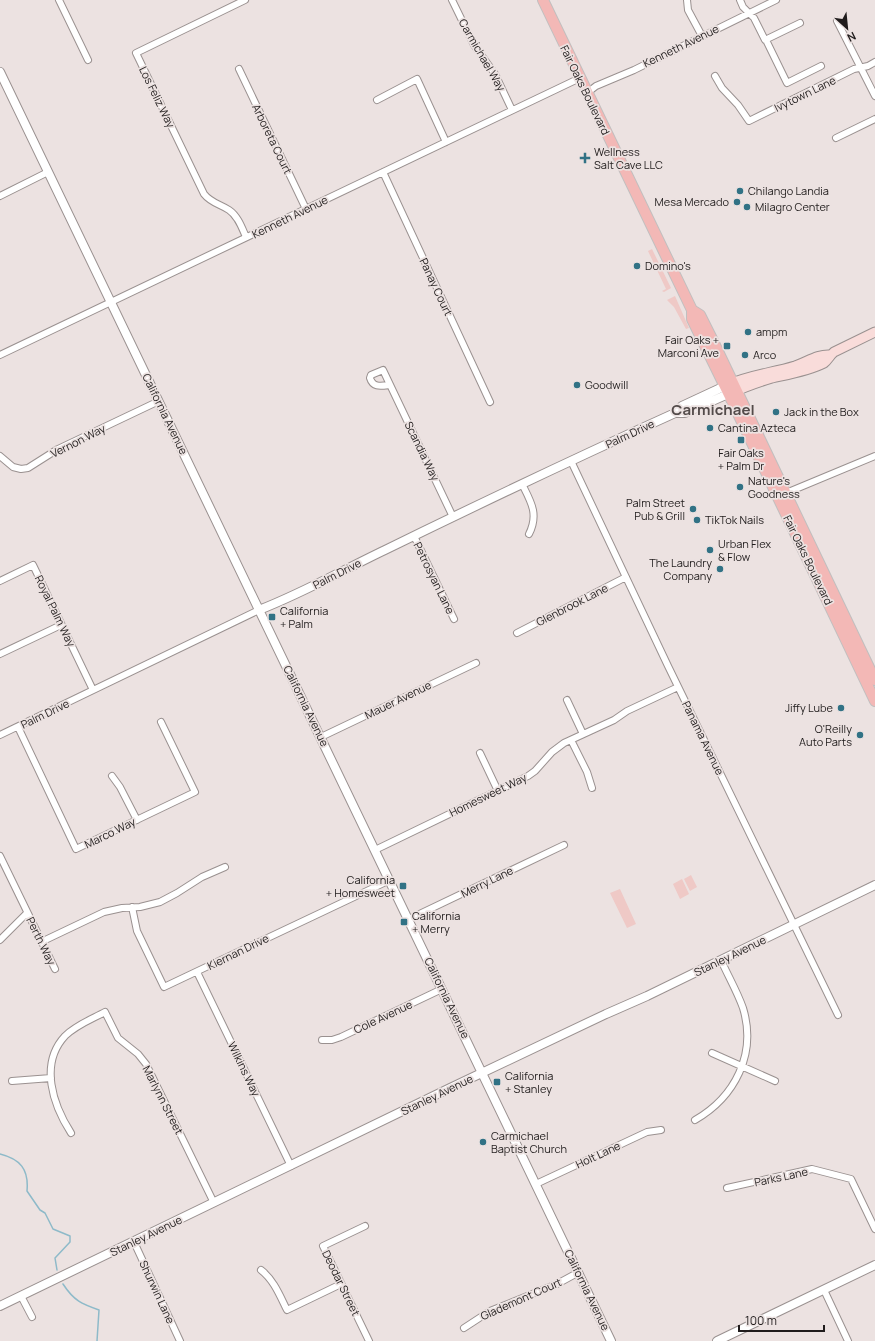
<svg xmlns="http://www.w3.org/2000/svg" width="875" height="1341" viewBox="0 0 875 1341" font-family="Manrope,sans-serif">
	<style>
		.green { fill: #efc9c6 }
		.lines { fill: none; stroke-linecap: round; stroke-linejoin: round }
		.stream { stroke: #8ebac9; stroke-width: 1.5 }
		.minor-casing { stroke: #9a9190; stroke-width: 8 }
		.tertiary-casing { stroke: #9a9190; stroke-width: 10 }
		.secondary-casing { stroke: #9a9190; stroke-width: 11 }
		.primary-casing { stroke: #c1bfbf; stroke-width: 12 }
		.minor { stroke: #fff; stroke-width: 6 }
		.tertiary { stroke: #fff; stroke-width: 8 }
		.secondary { stroke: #f9dcda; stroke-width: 9 }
		.primary { stroke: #f3b8b6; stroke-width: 10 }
		.poi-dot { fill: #317285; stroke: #ece2e1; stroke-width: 1.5 }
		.labels { text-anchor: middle; stroke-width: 3.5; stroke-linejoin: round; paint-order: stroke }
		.street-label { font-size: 11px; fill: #201c1c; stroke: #ece2e1 }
		.poi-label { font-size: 11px; fill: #201c1c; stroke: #ece2e1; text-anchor: start }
		.district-label { font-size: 15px; font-weight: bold; fill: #534b4a; stroke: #ece2e1 }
	</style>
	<rect width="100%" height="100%" fill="#ece2e1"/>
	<!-- green -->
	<path class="green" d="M652 249 671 288 664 292 662 291 666 289 648 251Z
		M675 296 689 328 686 329 674 307 667 300Z
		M691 875 697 887 690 891 684 879Z
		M682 879 689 894 680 899 673 884Z
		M620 889 636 924 627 928 610 893Z"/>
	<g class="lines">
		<!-- stream -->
		<path class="stream" d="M0 1154C20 1159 29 1169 27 1191L40 1210 45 1213 53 1229 70 1236V1242L55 1258 57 1270
			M63 1284C74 1301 82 1304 99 1310L97 1341"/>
		<defs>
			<path id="minor" d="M59 0 88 60
				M245 0 136 53 204 194C211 203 220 204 229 210 238 216 242 228 246 237
				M452 0 474 45 495 74 512 110
				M687 0 688 10 702 36
				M740 0 743 7 754 18 765 40 800 23
				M837 21 875 96
				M766 40 787 83 821 66
				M239 69 306 209
				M715 76 722 88 738 105 749 121 854 69 868 66 875 62
				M587 93 596 86 634 70 776 0
				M377 100 417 79 446 142
				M836 138 875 119
				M383 172 490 402
				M0 196 48 172
				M0 355 580 78
				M390 385C381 386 373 388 370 378L371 375 383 370 453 517
				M0 456 13 467 21 469 28 468 58 449 159 401
				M571 461 668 666 838 1015
				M522 484C531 502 539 514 529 534
				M786 493 875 456
				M414 536 454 619
				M0 581 33 565 93 690
				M517 633 626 577
				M0 654 61 625
				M567 700 583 734
				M18 727 76 849 195 792 161 722
				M0 735 259 610
				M321 737 476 663
				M571 740 587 772 592 788
				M480 753 498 791
				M112 776 120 787 137 820
				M375 850 528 776 535 771 552 752 564 743 614 720 627 711 678 687
				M0 856 55 969
				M132 907 137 931 164 987 390 880
				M409 919 564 845
				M0 940 27 913
				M41 942 104 912 122 908 140 907 160 902 177 893 202 877 225 867
				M197 972 291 1166
				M322 1040H332L341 1037 442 989
				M712 1053 775 1081
				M12 1081 51 1078
				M695 1120C735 1097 757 1054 743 1008 737 991 728 976 721 960
				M71 1133C53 1105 39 1064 65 1036 76 1025 92 1019 105 1012L118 1038 138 1054 146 1064 214 1203
				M536 1184 647 1132 661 1130
				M727 1188 812 1169 851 1179 875 1229
				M365 1226 323 1246 369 1341
				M134 1242 180 1341
				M261 1270C274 1280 280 1296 287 1310L341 1284
				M824 1290 848 1341
				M21 1296 32 1317
				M464 1328 490 1311 557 1284 579 1272"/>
			<path id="tertiary" d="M0 72 611 1341
				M675 413H685L728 394
				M259 610C303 593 343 570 385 550 481 503 578 457 675 413L682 406 725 386
				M0 1306 450 1088 606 1014 647 996 875 885
				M717 1341 875 1265"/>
			<path id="secondary" d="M727 385C749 375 772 373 795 366 807 362 818 354 830 355
				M731 393C745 387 758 382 772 378 790 374 808 371 824 363 828 360 830 355 834 352L875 332"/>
			<path id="primary" d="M543 0 692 310V319L733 403 875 701
				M692 310 700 315 713 341 875 680"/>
		</defs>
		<!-- minor casing -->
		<use href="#minor" class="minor-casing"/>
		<!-- tertiary casing -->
		<use href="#tertiary" class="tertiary-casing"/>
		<!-- secondary casing -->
		<use href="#secondary" class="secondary-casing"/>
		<!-- primary casing -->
		<use href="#primary" class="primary-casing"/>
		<!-- minor -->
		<use href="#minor" class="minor"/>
		<!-- tertiary -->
		<use href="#tertiary" class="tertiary"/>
		<!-- secondary -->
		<use href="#secondary" class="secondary"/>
		<!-- primary -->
		<use href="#primary" class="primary"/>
	</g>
	<!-- markers -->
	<g class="poi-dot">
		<path d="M583 152h4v4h4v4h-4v4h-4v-4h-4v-4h4z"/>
		<circle cx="740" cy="191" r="4"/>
		<circle cx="737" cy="202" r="4"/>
		<circle cx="747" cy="207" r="4"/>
		<circle cx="637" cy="266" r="4"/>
		<circle cx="748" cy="332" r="4"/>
		<rect x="723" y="342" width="8" height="8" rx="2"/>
		<circle cx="745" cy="355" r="4"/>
		<circle cx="577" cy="385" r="4"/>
		<circle cx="776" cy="412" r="4"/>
		<circle cx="710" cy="428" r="4"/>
		<rect x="737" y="436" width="8" height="8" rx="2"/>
		<circle cx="740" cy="487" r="4"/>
		<circle cx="693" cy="509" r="4"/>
		<circle cx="697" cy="520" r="4"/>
		<circle cx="710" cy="550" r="4"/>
		<circle cx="720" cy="569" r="4"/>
		<rect x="268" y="613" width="8" height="8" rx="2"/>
		<circle cx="841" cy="708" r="4"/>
		<circle cx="860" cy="735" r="4"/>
		<rect x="399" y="882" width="8" height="8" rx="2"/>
		<rect x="400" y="918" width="8" height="8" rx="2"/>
		<rect x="493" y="1078" width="8" height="8" rx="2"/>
		<circle cx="483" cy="1142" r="4"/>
	</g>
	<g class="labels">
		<!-- street labels -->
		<g class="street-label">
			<text transform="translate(681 46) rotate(-26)" y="4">Kenneth Avenue</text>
			<text transform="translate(482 55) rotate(60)" y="4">Carmichael Way</text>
			<text transform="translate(585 90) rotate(64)" y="4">Fair Oaks Boulevard</text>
			<text transform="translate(805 94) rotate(-26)" y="4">Ivytown Lane</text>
			<text transform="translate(157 97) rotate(64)" y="4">Los Feliz Way</text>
			<text transform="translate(272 139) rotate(64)" y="4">Arboreta Court</text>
			<text transform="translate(290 217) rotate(-26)" y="4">Kenneth Avenue</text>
			<text transform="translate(436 287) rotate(65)" y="4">Panay Court</text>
			<text transform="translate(165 414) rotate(64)" y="4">California Avenue</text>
			<text transform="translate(630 434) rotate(-25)" y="4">Palm Drive</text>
			<text transform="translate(78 441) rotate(-27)" y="4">Vernon Way</text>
			<text transform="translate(422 451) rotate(64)" y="4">Scandia Way</text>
			<text transform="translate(808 560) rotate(64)" y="4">Fair Oaks Boulevard</text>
			<text transform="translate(337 574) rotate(-27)" y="4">Palm Drive</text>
			<text transform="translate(434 578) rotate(64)" y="4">Petrosyan Lane</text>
			<text transform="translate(572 605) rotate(-27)" y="4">Glenbrook Lane</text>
			<text transform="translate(55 611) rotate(64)" y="4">Royal Palm Way</text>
			<text transform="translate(398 700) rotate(-26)" y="4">Mauer Avenue</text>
			<text transform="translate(306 706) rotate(64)" y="4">California Avenue</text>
			<text transform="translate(45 714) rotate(-26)" y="4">Palm Drive</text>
			<text transform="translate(703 738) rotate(64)" y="4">Panama Avenue</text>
			<text transform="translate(488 795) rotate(-26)" y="4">Homesweet Way</text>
			<text transform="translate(110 833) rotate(-26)" y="4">Marco Way</text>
			<text transform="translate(487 882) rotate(-26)" y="4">Merry Lane</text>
			<text transform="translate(41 941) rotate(64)" y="4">Perth Way</text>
			<text transform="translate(238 952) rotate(-26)" y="4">Kiernan Drive</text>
			<text transform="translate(730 956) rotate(-26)" y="4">Stanley Avenue</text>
			<text transform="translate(447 998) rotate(64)" y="4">California Avenue</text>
			<text transform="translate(383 1017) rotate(-25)" y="4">Cole Avenue</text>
			<text transform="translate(244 1069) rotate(64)" y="4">Wilkins Way</text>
			<text transform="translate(437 1095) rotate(-26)" y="4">Stanley Avenue</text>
			<text transform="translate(163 1100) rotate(63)" y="4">Marlynn Street</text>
			<text transform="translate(598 1155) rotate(-25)" y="4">Holt Lane</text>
			<text transform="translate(781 1177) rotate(-12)" y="4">Parks Lane</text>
			<text transform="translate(146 1236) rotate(-26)" y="4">Stanley Avenue</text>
			<text transform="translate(341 1283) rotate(64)" y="4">Deodar Street</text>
			<text transform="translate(587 1290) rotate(64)" y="4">California Avenue</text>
			<text transform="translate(157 1292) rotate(65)" y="4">Shurwin Lane</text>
			<text transform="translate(521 1299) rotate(-24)" y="4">Glademont Court</text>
		</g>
		<!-- poi labels -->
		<g class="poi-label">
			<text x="594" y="156">Wellness<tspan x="594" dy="13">Salt Cave LLC</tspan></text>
			<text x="748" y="195">Chilango Landia</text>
			<text x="729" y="206" text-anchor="end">Mesa Mercado</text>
			<text x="755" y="211">Milagro Center</text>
			<text x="645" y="270">Domino's</text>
			<text x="756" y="336">ampm</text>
			<text x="719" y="344" text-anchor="end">Fair Oaks +<tspan x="719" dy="13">Marconi Ave</tspan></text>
			<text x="753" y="359">Arco</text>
			<text x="585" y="389">Goodwill</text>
			<text x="784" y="416">Jack in the Box</text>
			<text x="718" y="432">Cantina Azteca</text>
			<text x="741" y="457" text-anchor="middle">Fair Oaks<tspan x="741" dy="13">+ Palm Dr</tspan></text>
			<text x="748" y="485">Nature's<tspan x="748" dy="13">Goodness</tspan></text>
			<text x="685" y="507" text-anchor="end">Palm Street<tspan x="685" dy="13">Pub &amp; Grill</tspan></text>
			<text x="705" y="524">TikTok Nails</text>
			<text x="718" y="548">Urban Flex<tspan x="718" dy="13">&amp; Flow</tspan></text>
			<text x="712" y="567" text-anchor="end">The Laundry<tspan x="712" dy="13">Company</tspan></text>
			<text x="280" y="615">California<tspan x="280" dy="13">+ Palm</tspan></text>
			<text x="833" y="712" text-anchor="end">Jiffy Lube</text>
			<text x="852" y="733" text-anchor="end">O'Reilly<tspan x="852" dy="13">Auto Parts</tspan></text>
			<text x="395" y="884" text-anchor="end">California<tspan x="395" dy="13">+ Homesweet</tspan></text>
			<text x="412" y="920">California<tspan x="412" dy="13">+ Merry</tspan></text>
			<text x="505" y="1080">California<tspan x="505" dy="13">+ Stanley</tspan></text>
			<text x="491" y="1140">Carmichael<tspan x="491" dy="13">Baptist Church</tspan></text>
		</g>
		<!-- district labels -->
		<g class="district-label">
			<text x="713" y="415">Carmichael</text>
		</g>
	</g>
	<!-- north arrow -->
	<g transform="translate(847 28) rotate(153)" stroke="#ece2e1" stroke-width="3" paint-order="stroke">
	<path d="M0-3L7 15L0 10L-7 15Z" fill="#201c1c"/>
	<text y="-6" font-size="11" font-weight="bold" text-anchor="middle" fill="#201c1c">N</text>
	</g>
	<!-- scale -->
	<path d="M739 1325v6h85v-6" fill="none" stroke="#201c1c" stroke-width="2"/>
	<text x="745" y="1325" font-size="12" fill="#201c1c" stroke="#ece2e1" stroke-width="3" paint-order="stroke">100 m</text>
</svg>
